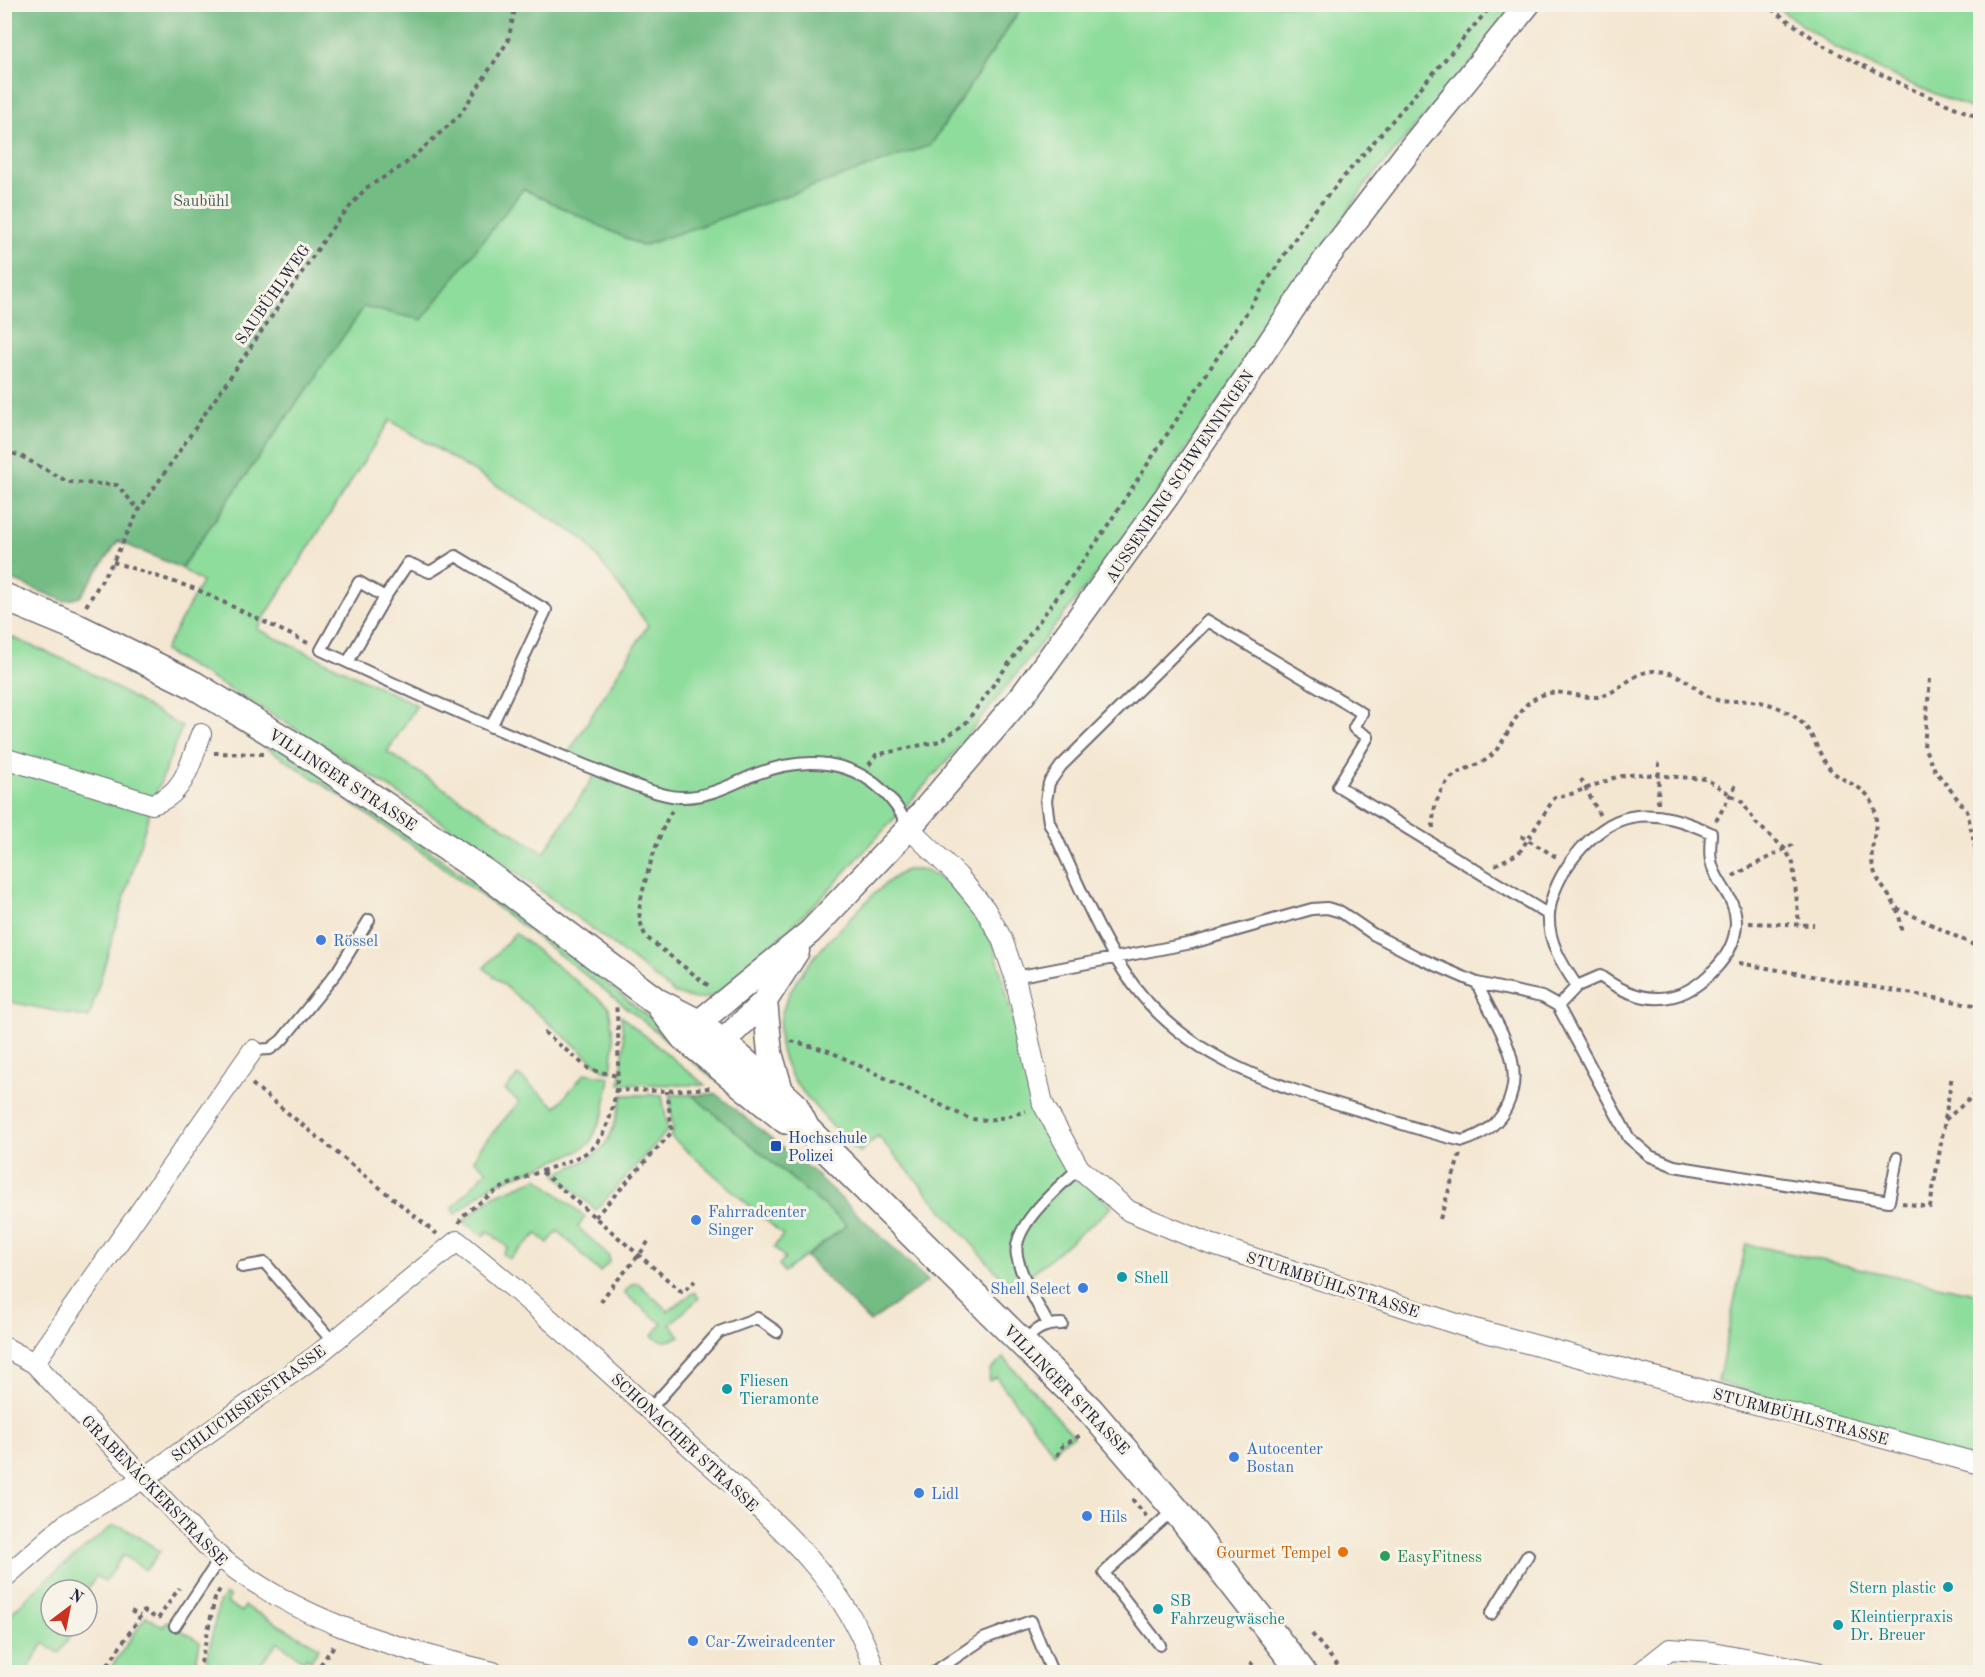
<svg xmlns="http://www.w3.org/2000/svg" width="1985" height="1677" viewBox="0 0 1985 1677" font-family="'Old Standard TT',serif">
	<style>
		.green { fill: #8fdd9c; stroke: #58806c; stroke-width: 1.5; fill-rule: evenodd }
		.forest { fill: #73bc84; stroke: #4a6f60; stroke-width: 1.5 }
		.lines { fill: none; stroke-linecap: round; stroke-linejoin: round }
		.service-casing { stroke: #6c6770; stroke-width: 14 }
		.minor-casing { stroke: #6c6770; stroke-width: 22 }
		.tertiary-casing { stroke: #6c6770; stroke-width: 27 }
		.secondary-casing { stroke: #6c6770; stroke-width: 30 }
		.path { stroke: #6c6770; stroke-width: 4; stroke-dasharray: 4.5 4.5; stroke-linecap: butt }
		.service { stroke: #fff; stroke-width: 10 }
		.minor { stroke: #fff; stroke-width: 20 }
		.tertiary { stroke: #fff; stroke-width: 24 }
		.secondary { stroke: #fff; stroke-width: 27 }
		.shop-dot { fill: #3f7fe0; stroke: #f7f3e8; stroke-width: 2 }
		.transit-dot { fill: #1a4fb4; stroke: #f7f3e8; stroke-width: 2 }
		.culture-dot { fill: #0f9aa8; stroke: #f7f3e8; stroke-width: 2 }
		.food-dot { fill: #e8710a; stroke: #f7f3e8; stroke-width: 2 }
		.leisure-dot { fill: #2e9e5b; stroke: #f7f3e8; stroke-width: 2 }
		.labels { text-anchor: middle; stroke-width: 6; stroke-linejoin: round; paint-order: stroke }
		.park-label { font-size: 16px; fill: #435a58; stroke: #f7f3e8 }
		.street-label { font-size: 16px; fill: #22223b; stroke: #f7f3e8 }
		.shop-label { font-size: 16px; fill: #366cbe; stroke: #f7f3e8; text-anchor: start }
		.transit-label { font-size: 16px; fill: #164399; stroke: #f7f3e8; text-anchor: start }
		.culture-label { font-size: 16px; fill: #0d838f; stroke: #f7f3e8; text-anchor: start }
		.food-label { font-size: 16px; fill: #c56008; stroke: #f7f3e8; text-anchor: end }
		.leisure-label { font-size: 16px; fill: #27864d; stroke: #f7f3e8; text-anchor: start }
	</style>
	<rect width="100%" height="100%" fill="#f7f3e8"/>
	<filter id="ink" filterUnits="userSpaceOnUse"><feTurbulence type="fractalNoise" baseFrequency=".0167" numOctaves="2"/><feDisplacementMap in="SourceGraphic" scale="12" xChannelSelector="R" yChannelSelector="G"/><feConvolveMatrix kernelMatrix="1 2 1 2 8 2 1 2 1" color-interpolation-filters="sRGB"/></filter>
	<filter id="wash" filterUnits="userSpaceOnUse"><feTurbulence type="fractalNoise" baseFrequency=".008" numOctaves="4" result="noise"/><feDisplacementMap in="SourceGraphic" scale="24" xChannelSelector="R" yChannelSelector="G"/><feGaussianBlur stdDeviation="1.35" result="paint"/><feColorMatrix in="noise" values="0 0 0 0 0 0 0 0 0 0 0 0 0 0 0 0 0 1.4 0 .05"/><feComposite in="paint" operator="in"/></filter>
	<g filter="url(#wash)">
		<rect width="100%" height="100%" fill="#f4e7d2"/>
		<!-- green -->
		<path class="green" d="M1023 5H1520L1367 183 1133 528 948 760 825 894 723 991C702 1002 696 1001 674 993 516 864 342 753 164 651L202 582 181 568 364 307 422 319 523 188 642 246 931 145ZM390 420 584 539 648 625 569 752 598 770 544 853 387 752 417 705 257 629Z
			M1773 5H1980V112L1906 82 1836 48Z
			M4 634 77 665 182 727 152 804 89 1018 5 1001Z
			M134 670 222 712 335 783 538 929 720 1074 714 1079C532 928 342 784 134 670Z
			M906 870H924L947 882 977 917 994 946 1035 1102C1038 1148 1081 1177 1112 1207L1012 1290 878 1136 860 1152 850 1146C832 1125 812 1105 796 1083 756 1025 795 976 835 934 858 912 878 885 906 870Z
			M515 933 609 1007 614 1042 611 1071 604 1070 484 968Z
			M621 1016 705 1085 620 1084 624 1044Z
			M585 1073 610 1077 604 1113 590 1143 577 1152 490 1186 456 1214 452 1209 487 1170 474 1160 479 1149 519 1102 505 1090 518 1075 556 1107Z
			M623 1095H662L668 1130 596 1210 555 1174C609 1151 607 1151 623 1095Z
			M670 1095H692L847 1225 784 1272 779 1265 785 1258 774 1247 783 1235 670 1136 673 1132Z
			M538 1178 585 1217 578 1227 609 1256V1262L600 1272 558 1231 548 1243 537 1234 509 1259 503 1254 508 1248 488 1231 483 1236 463 1221 494 1196Z
			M1746 1244 1980 1294V1468L1718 1382Z
			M638 1283 668 1311 694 1292 699 1298 670 1324 680 1336C670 1341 662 1344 652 1336L662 1324 624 1293 632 1284Z
			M1004 1358 1074 1436 1060 1443 1054 1453 996 1377 989 1381 990 1370Z
			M112 1526 123 1527 160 1551 146 1570 123 1555 105 1582 96 1576 87 1590H51V1626H84L78 1635 73 1632 59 1653 44 1643 26 1671 28 1672H5V1619L47 1579Z
			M225 1595 230 1597 227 1603 242 1612 245 1606 319 1647 311 1661 306 1657 304 1661 278 1642 259 1666 263 1670 261 1672H204L219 1603Z
			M146 1616 163 1627 167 1621 200 1642 194 1672H108Z"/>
		<!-- forest -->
		<path class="forest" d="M4 5 5 4 1023 5 931 145 642 246 523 189 422 320 364 307 181 568 118 541 80 597 64 601 5 577Z
			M716 1094 812 1171 928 1281 870 1322 806 1257 847 1225 692 1095Z"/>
	</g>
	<g filter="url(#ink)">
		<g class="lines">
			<defs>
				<path id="service" d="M385 597 359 582 321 650C408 691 495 729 584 765 607 774 660 798 683 797 710 797 732 784 756 774 820 750 878 764 909 828
					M348 662 385 597 408 563 430 572 456 556 546 610 491 727
					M1015 977 1192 943 1312 909 1327 908 1341 912 1373 934 1417 957 1477 983 1542 997 1558 1006 1629 1138 1650 1156 1674 1166 1889 1201 1897 1158
					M1477 983C1495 1026 1529 1061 1506 1108 1497 1126 1482 1135 1463 1141 1428 1133 1393 1121 1358 1110 1274 1085 1191 1060 1135 987 1100 942 1075 874 1049 822L1046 801 1049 783 1061 766 1208 621 1362 713 1354 728 1368 737 1338 786 1549 915
					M1558 1006 1577 986C1563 966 1547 941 1549 914 1552 876 1592 824 1631 817 1660 812 1685 821 1711 833 1711 841 1709 852 1711 861 1715 884 1737 897 1736 924 1735 943 1727 956 1715 969 1679 1008 1640 1005 1600 976L1577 986
					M253 1050 270 1049 282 1040 337 972 369 920
					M242 1267 265 1263 333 1342
					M1048 1324C1037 1303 1022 1280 1017 1256 1011 1226 1059 1187 1079 1168
					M1023 1342C1036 1329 1043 1324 1062 1324
					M650 1409 719 1332 757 1318 777 1332
					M1491 1614 1528 1555
					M175 1626 220 1558
					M1160 1645 1104 1573 1175 1509
					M934 1672 983 1639 1031 1621 1052 1672"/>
				<path id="minor" d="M4 758 152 804C184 796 191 762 201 734
					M909 828 958 876 985 909 1002 939 1015 977 1043 1104 1079 1168 1129 1211 1207 1243 1463 1326 1980 1464
					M4 1347 34 1363 208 1547C286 1617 392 1648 493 1672
					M34 1363 253 1050
					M4 1578 66 1524 143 1479 316 1356 457 1241C535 1304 609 1372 683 1440 757 1508 845 1572 875 1672
					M1641 1672 1670 1649 1712 1652 1817 1672"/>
				<path id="tertiary" d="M765 1001 770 1053 782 1094
					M684 1037 698 1023 810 932 909 828 1023 695 1167 496 1326 259 1411 148 1528 4
					M708 1056 765 1001 797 951"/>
				<path id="secondary" d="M4 597 74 626 194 685 309 755 488 875 657 1002 698 1023 782 1094 794 1105 806 1129 1090 1410 1175 1509 1302 1672
					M661 1007 684 1037 786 1120"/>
			</defs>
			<!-- service casing -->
			<use href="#service" class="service-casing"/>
			<!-- minor casing -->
			<use href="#minor" class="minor-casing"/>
			<!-- tertiary casing -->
			<use href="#tertiary" class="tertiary-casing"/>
			<!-- secondary casing -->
			<use href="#secondary" class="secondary-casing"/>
			<!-- path -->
			<path class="path" d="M1764 4 1829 49 1911 89 1980 118
				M4 452 19 455 68 482 117 485 139 510
				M113 562 196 589 308 643
				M86 606 113 562 139 510 335 224 366 188 404 165 459 116 508 41 516 4
				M1930 679 1924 747 1935 770 1967 811 1980 869
				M214 753 263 754
				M869 765 876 755 940 741 965 724 1098 540 1309 217 1493 4
				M1581 779 1600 816
				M1658 803 1659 762
				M672 811C660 828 643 884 640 905 638 916 641 927 646 937L710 987
				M1716 821 1737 783
				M1433 828C1432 809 1439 786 1455 775 1464 768 1478 766 1487 759 1510 742 1513 705 1542 695 1560 688 1578 698 1596 697 1618 695 1631 672 1653 671 1688 670 1696 697 1722 701 1726 702 1732 701 1736 701 1758 700 1773 703 1792 715 1798 719 1804 724 1808 730 1816 742 1821 759 1831 770 1844 784 1867 785 1874 807 1880 825 1870 844 1872 861 1875 890 1903 898 1901 935
				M1521 836 1558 858
				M1495 865 1519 853 1555 797 1571 794 1617 777 1637 774 1706 779 1742 802 1756 823 1785 849 1793 863 1799 924
				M1733 876 1796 843
				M1897 908 1980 948
				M1749 923 1814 925
				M1739 963 1980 1006
				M544 1032 589 1069 617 1076
				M791 1041 829 1051 968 1118C988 1123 1006 1117 1026 1111
				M252 1084 437 1234
				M615 1090 667 1091 710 1088
				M1945 1119 1952 1075
				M542 1172 682 1292 695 1281
				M1902 1203 1930 1207 1945 1120 1980 1090
				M595 1217 672 1132 667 1091
				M1440 1219 1460 1154
				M459 1223C462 1214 474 1207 482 1201 510 1178 549 1171 582 1155 624 1135 620 1043 616 1004
				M601 1302C615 1279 636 1263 649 1240
				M1057 1456 1063 1445 1081 1435
				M1132 1499 1147 1517
				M131 1611 140 1616
				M1312 1634 1343 1672
				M1250 1662 1258 1672
				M103 1672 144 1611 158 1619 179 1588
				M199 1672 215 1598 220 1589
				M315 1672 336 1643"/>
			<!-- service -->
			<use href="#service" class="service"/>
			<!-- minor -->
			<use href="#minor" class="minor"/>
			<!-- tertiary -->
			<use href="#tertiary" class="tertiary"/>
			<!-- secondary -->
			<use href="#secondary" class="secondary"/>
		</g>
	</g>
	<!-- markers -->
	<g class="shop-dot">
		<circle cx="321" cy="940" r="6"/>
		<circle cx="696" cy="1220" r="6"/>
		<circle cx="1083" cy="1288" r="6"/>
		<circle cx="1234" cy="1457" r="6"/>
		<circle cx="919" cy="1493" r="6"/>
		<circle cx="1087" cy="1516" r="6"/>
		<circle cx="693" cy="1641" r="6"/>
	</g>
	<rect class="transit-dot" x="770" y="1140" width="12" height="12" rx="3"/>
	<g class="culture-dot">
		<circle cx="1122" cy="1277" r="6"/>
		<circle cx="727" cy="1389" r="6"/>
		<circle cx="1948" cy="1587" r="6"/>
		<circle cx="1158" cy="1609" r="6"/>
		<circle cx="1838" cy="1625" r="6"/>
	</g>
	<circle class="food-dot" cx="1343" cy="1552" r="6"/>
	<circle class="leisure-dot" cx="1385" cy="1556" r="6"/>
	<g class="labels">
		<!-- park labels -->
		<g class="park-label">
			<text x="201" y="206">Saubühl</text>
		</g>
		<!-- street labels -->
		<g class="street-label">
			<text transform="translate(272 294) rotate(-55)" y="6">SAUBÜHLWEG</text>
			<text transform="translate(1179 476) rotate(-56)" y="6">AUSSENRING SCHWENNINGEN</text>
			<text transform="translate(343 779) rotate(33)" y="6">VILLINGER STRASSE</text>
			<text transform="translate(1333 1284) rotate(18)" y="6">STURMBÜHLSTRASSE</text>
			<text transform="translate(1067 1389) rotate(46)" y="6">VILLINGER STRASSE</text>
			<text transform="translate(248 1403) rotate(-36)" y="6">SCHLUCHSEESTRASSE</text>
			<text transform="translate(1801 1416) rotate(15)" y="6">STURMBÜHLSTRASSE</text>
			<text transform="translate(685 1442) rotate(43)" y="6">SCHONACHER STRASSE</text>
			<text transform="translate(155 1490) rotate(46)" y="6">GRABENÄCKERSTRASSE</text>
		</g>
		<!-- shop labels -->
		<g class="shop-label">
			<text x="333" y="946">Rössel</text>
			<text x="708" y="1217">Fahrradcenter<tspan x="708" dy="18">Singer</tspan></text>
			<text x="1071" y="1294" text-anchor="end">Shell Select</text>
			<text x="1246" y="1454">Autocenter<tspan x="1246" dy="18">Bostan</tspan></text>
			<text x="931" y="1499">Lidl</text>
			<text x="1099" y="1522">Hils</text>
			<text x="705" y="1647">Car-Zweiradcenter</text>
		</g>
		<!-- transit labels -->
		<g class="transit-label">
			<text x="788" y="1143">Hochschule<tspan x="788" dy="18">Polizei</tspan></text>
		</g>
		<!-- culture labels -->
		<g class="culture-label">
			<text x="1134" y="1283">Shell</text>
			<text x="739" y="1386">Fliesen<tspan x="739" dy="18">Tieramonte</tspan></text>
			<text x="1936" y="1593" text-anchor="end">Stern plastic</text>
			<text x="1170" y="1606">SB<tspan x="1170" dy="18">Fahrzeugwäsche</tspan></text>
			<text x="1850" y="1622">Kleintierpraxis<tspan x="1850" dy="18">Dr. Breuer</tspan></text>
		</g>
		<!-- food labels -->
		<g class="food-label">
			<text x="1331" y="1558">Gourmet Tempel</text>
		</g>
		<!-- leisure labels -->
		<g class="leisure-label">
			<text x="1397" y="1562">EasyFitness</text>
		</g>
	</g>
	<!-- margin -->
	<rect width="1985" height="1677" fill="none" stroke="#f7f3e8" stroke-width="24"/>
	<!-- north arrow -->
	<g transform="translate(69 1608) rotate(32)"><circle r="28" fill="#f7f3e8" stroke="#a29fa3" stroke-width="1.5"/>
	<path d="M0-4.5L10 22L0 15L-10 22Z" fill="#c8321e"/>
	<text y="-9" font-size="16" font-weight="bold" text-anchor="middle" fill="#22223b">N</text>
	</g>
</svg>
